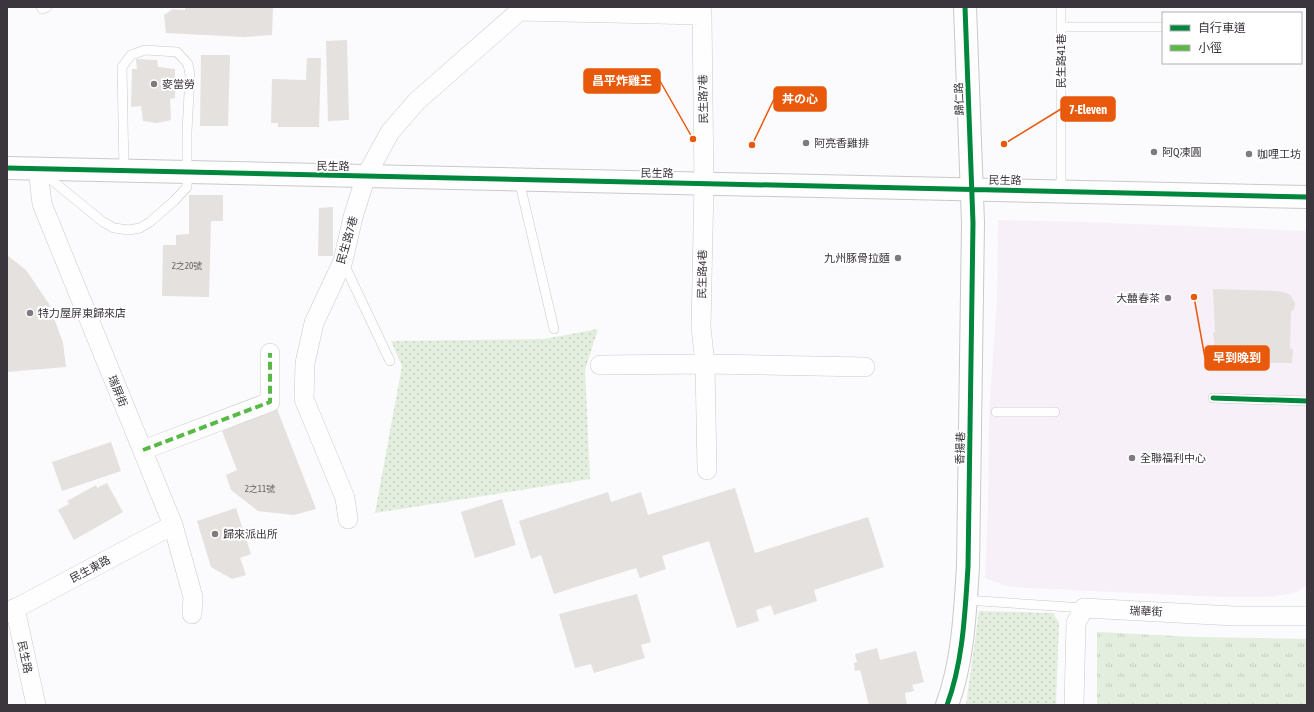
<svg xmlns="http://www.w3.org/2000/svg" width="1314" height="712" viewBox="0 0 1314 712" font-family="'Asap Condensed','Noto Sans TC','Noto Sans JP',sans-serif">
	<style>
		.built { fill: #f7f0f9 }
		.grass { fill: url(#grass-dots) }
		.park { fill: url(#park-tufts) }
		.building { fill: #e5e1de }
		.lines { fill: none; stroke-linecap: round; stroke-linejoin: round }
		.service-casing { stroke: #cbc8cc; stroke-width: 10 }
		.minor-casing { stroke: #cbc8cc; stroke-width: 20 }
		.tertiary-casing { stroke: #cbc8cc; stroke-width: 24 }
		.service { stroke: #fefeff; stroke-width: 9 }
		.minor { stroke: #fefeff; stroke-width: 19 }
		.tertiary { stroke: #fefeff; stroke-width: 22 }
		.quiet { stroke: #58b947; stroke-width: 4; stroke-dasharray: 8 4; stroke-linecap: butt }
		.cycleway-casing { stroke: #fff; stroke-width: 8 }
		.cycleway { stroke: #00873e; stroke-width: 5 }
		.poi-dot { fill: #7e7a80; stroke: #fff; stroke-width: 1.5 }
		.labels { text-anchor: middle; stroke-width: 4; stroke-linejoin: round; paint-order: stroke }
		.number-label { font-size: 9px; fill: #666065 }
		.street-label { font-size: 11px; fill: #3b353d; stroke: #fff }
		.poi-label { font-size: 11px; fill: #3b353d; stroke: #fff; text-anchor: start }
		.leader { fill: none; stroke: #e8590c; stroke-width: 1.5 }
		.callout-dot { fill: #e8590c; stroke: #fff; stroke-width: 1.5 }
		.callout { fill: #e8590c; stroke: #e8590c; stroke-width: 1.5 }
		.callout-label { font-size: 12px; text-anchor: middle; font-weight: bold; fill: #fff }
	</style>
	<defs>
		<pattern id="grass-dots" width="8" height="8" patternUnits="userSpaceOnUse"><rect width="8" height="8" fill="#e3eede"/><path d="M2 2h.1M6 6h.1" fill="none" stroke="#c4cdbf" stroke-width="1.8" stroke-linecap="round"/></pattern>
		<pattern id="park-tufts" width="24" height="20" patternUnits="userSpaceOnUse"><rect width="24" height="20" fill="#e3eede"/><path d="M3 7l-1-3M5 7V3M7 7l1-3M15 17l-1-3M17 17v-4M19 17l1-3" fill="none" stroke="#c4cdbf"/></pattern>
	</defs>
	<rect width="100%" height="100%" fill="#fbfafc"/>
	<!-- built -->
	<path class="built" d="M998 220 1087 222 1306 231 1307 237V586L1295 593 1268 597H1222L1025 588 1006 586 985 578 988 507 989 413 997 299Z"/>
	<!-- grass -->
	<path class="grass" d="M598 329 585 370 590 479 375 513 402 366 391 341 544 339Z
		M979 611 1053 613 1059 623 1056 705H966Z"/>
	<!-- park -->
	<path class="park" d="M1097 632 1196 637 1307 639V705H1097Z"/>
	<!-- building -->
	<path class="building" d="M185 7H273L272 35 244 37 166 33 164 15 173 9 185 10Z
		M347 40 349 120 328 121 326 41Z
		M201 55H230L228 126H200Z
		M307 58H321L319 127H278V123H271L272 79 306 80Z
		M136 59 157 60 158 67 175 69V98L170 99 171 120 157 123 143 121 141 106 131 107 132 69H137Z
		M189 195H223V221H211L209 297 162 296 163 245H176V235L189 234Z
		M333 207V256H318L319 208Z
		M7 255 26 270 49 304 63 343 66 367 7 372Z
		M1213 289 1277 291 1287 293 1291 296 1295 303 1294 310 1291 311 1290 349H1293L1292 363H1216L1213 332 1215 333Z
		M277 409 316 509 294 515 258 511 231 490 226 475 237 470 222 431Z
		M111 442 121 471 62 491 52 462Z
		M107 483 123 512 74 540 58 510 69 504 67 501 96 485 97 488Z
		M735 488 755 553 868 517 884 567 814 590 817 601 774 615 771 605 756 610 759 621 737 628 709 541 662 556 666 569 640 578 636 568 554 594 541 555 531 559 519 521 608 492 611 502 641 492 648 515Z
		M502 499 516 545 475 558 461 512Z
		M236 508 251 554 240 558 246 575 232 579 211 567 197 521Z
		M637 594 651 642 641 645 645 658 594 673 591 664 575 668 559 614Z
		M877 648 880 660 916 651 924 682 912 685 914 691 905 693 907 705H869L860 670 855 671 854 663 857 662 855 654Z"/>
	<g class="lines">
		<defs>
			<path id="service" d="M41 7 42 9 47 7
				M1061 7V192
				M1061 27H1163
				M43 173 103 222 114 228 129 230 140 228 150 222 174 201 187 187V131L190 75 188 64 177 52 145 50 131 55 122 67 124 171
				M519 180 554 329
				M343 262 390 361
				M1213 398 1307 401
				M996 412H1055
				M966 600 1084 608"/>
			<path id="minor" d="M701 7 702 15 704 184 701 327 705 364 707 470
				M519 11 702 15
				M38 169 42 204 173 525 193 597 192 614
				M600 365 705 364 865 367
				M143 450 270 402V353
				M348 519 345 498 304 399 305 363 314 323 343 261 353 217 366 176 390 132 417 101 524 7
				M15 608 36 705
				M7 613 173 525
				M1074 705 1076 623 1084 608 1234 616H1307"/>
			<path id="tertiary" d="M7 168 1307 197
				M947 705C963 662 965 613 968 567L973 223 965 7"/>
		</defs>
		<!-- service casing -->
		<use href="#service" class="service-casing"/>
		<!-- minor casing -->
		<use href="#minor" class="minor-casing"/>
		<!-- tertiary casing -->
		<use href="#tertiary" class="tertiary-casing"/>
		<!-- service -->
		<use href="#service" class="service"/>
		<!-- minor -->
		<use href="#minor" class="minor"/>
		<!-- tertiary -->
		<use href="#tertiary" class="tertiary"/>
		<!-- quiet -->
		<path class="quiet" d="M143 450 270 402V353"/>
		<defs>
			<path id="cycleway" d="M7 168 1307 197
				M1213 398 1307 401
				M947 705C963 662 965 613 968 567L973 223 965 7"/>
		</defs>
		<!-- cycleway casing -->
		<use href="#cycleway" class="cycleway-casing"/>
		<!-- cycleway -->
		<use href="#cycleway" class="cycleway"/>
	</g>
	<!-- markers -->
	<g class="poi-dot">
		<circle cx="154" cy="84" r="4"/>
		<circle cx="806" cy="143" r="4"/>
		<circle cx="1154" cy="152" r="4"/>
		<circle cx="1249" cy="154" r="4"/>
		<circle cx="898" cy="258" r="4"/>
		<circle cx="1168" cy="298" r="4"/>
		<circle cx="30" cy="313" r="4"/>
		<circle cx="1132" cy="458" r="4"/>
		<circle cx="215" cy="534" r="4"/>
	</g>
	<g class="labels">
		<!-- number labels -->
		<g class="number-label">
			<text x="187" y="269">2之20號</text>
			<text x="260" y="492">2之11號</text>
		</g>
		<!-- street labels -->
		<g class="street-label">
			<text transform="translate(1061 61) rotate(-90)" y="4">民生路41巷</text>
			<text transform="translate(703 99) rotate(-91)" y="4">民生路7巷</text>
			<text transform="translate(959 99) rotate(-92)" y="4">歸仁路</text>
			<text transform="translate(333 166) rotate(1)" y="4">民生路</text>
			<text transform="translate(657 173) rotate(1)" y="4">民生路</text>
			<text transform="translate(1005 180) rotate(1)" y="4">民生路</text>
			<text transform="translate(347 240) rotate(-74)" y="4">民生路7巷</text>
			<text transform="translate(702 274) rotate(-89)" y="4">民生路4巷</text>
			<text transform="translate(118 391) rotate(68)" y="4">瑞屏街</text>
			<text transform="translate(960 448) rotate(-88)" y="4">香揚巷</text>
			<text transform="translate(90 569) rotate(-28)" y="4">民生東路</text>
			<text transform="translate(1146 611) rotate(3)" y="4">瑞華街</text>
			<text transform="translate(25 657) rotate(78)" y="4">民生路</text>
		</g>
		<!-- poi labels -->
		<g class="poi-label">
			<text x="162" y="88">麥當勞</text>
			<text x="814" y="147">阿亮香雞排</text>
			<text x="1162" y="156">阿Q凍圓</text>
			<text x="1257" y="158">咖哩工坊</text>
			<text x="890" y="262" text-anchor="end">九州豚骨拉麵</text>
			<text x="1160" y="302" text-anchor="end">大囍春茶</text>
			<text x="38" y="317">特力屋屏東歸來店</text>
			<text x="1140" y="462">全聯福利中心</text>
			<text x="223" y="538">歸來派出所</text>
		</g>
	</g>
	<!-- callouts -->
	<path class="leader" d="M693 139L660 81M752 145L774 99M1004 144L1061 109M1194 297L1205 358"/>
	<g class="callout-dot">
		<circle cx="693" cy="139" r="4"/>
		<circle cx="752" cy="145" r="4"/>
		<circle cx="1004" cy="144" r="4"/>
		<circle cx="1194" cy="297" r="4"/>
	</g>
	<g class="callout">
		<rect x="584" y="69" width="76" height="24" rx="4"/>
		<rect x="774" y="87" width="52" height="24" rx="4"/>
		<rect x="1061" y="97" width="54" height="24" rx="4"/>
		<rect x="1205" y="346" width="64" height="24" rx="4"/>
	</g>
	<g class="callout-label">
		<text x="622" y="85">昌平炸雞王</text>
		<text x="800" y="103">丼の心</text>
		<text x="1088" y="114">7-Eleven</text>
		<text x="1237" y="362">早到晚到</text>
	</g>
	<!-- border -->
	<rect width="1314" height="712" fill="none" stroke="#3b353d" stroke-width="16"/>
	<!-- legend -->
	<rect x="1162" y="12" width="140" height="52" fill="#ffffff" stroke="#b1aeb1"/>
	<rect x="1170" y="25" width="20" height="6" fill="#00873e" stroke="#b1aeb1"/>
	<text x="1198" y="32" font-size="12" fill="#3b353d">自行車道</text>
	<rect x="1170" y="45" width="20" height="6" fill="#58b947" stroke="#b1aeb1"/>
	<text x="1198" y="52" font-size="12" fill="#3b353d">小徑</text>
</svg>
